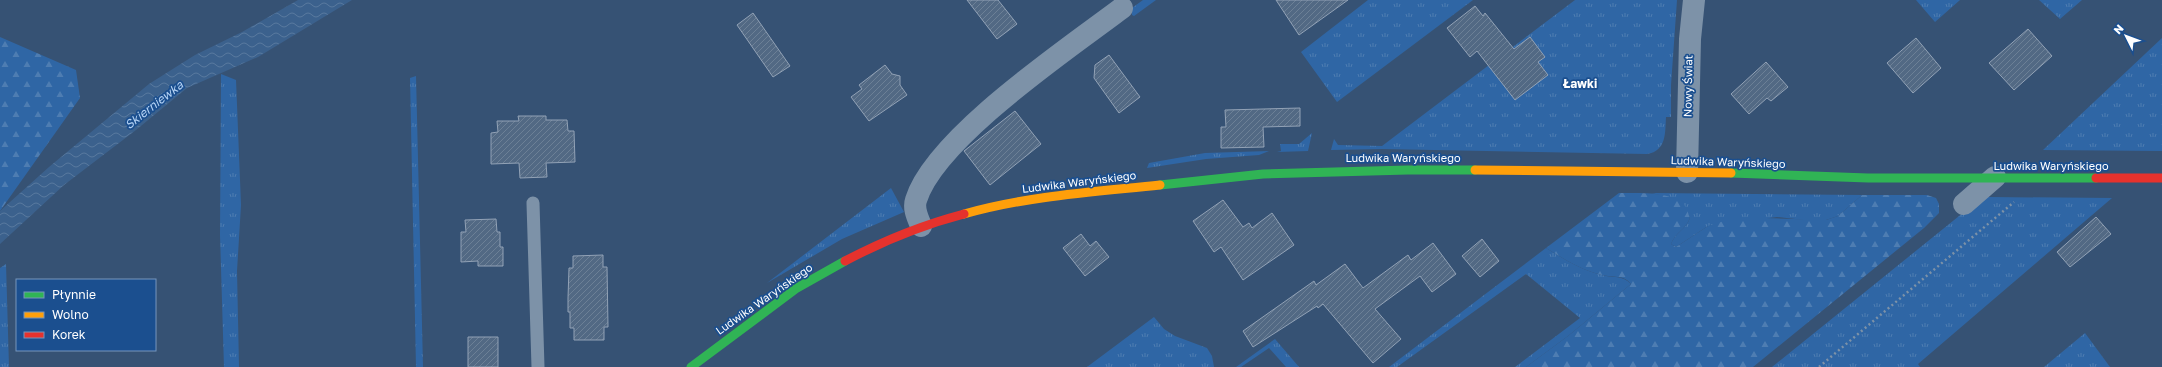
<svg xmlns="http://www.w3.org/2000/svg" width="2162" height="367" viewBox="0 0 2162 367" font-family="'Golos Text',sans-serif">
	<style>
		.grass { fill: url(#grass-tufts) }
		.forest { fill: url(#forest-firs) }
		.water { fill: url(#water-waves) }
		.building { fill: url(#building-hatch); stroke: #92a2b6 }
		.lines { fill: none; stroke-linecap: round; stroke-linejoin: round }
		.path { stroke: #7d92a8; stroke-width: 2.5; stroke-dasharray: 2 3; stroke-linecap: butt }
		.lane { stroke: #7d92a8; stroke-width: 13 }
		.street { stroke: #7d92a8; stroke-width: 22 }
		.fast { stroke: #30b455; stroke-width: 9 }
		.slow { stroke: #ff9f0a; stroke-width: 9 }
		.jam { stroke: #e5322d; stroke-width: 9 }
		.labels { text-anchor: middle; stroke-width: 3.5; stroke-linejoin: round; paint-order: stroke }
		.street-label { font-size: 11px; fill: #fff; stroke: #1b4f8f }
		.neighbourhood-label { font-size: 12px; font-weight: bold; fill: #fff; stroke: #1b4f8f }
		.water-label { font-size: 12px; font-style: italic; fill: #b5d3f5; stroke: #1b4f8f }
	</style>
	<defs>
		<pattern id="grass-tufts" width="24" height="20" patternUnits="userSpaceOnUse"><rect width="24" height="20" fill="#2f66a5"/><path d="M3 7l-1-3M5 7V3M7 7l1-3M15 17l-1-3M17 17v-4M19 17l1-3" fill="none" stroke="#4e7db2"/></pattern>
		<pattern id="forest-firs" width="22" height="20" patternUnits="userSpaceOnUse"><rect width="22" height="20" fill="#2f66a5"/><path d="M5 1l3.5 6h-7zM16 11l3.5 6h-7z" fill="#4e7db2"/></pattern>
		<pattern id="water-waves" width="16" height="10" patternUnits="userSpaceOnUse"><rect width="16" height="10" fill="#3b618d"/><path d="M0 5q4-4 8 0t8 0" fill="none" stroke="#58799e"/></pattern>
		<pattern id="building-hatch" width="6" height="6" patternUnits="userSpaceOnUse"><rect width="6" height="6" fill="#526984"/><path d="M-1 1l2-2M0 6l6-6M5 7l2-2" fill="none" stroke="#6c8096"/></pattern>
	</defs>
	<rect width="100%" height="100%" fill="#365274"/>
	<!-- grass -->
	<path class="grass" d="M1143 0H1156L1134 16 1132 15V8Z
		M1368 0H1473L1337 102 1301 52Z
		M1575 0H1677L1671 85V117H1666C1665 132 1667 151 1647 154L1382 149 1331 150 1334 139 1338 145 1382 146Z
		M1916 0H1960L1935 22Z
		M2039 0H2082L2060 19Z
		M2162 38V151L2043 150Z
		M221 74 236 80 241 205 237 271 239 367H224L220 235Z
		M416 76 423 367H416L410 78Z
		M1312 133 1308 151 1277 152 1281 151 1280 144H1299Z
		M1269 151 1259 155 1206 159 1147 168 1149 163 1205 153Z
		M891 188 904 212 842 239 767 283Z
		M1651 193 1862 195 1838 216 1826 220H1804L1777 217 1708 226 1676 247 1671 244C1675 233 1686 229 1690 218 1680 197 1673 198 1651 193Z
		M1987 197 2112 198 1918 364 1920 367H1772L1969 208Z
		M1546 248C1564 259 1581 270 1602 275 1613 278 1623 275 1631 284L1568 336 1526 367H1515L1580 318 1526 274 1397 367H1389Z
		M6 264 9 367H0V268Z
		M1154 317 1164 329 1175 336 1207 348 1212 356 1214 367H1087Z
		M2085 333 2110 367H2044Z
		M1275 339 1299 367H1286L1269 348 1241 367H1236Z"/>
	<!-- forest -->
	<path class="forest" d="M0 37 76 70 80 98 0 211Z
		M1619 193C1636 193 1671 191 1683 204 1687 207 1688 214 1690 218 1686 229 1675 233 1671 244L1676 247 1708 226 1737 217 1826 220 1838 216 1862 195H1927L1936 198 1939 204V213L1924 228 1753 367H1526L1568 336 1631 284C1623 274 1613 278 1602 275 1581 270 1564 259 1546 248Z"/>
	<!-- water -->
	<path class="water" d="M298 0H352L258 57 187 88 136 130 64 185 0 244V211L49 167 149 84 195 55 242 32Z"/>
	<!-- building -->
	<path class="building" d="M967 0H998L1017 24 997 39Z
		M1276 0H1348L1299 35Z
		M1475 6 1483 16 1485 13 1514 49 1530 37 1545 57 1538 62 1548 75 1515 100 1477 51 1470 57 1447 28Z
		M753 13 790 66 773 77 737 25Z
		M2028 29 2052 56 2014 90 1989 63Z
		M1916 38 1941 68 1913 93 1887 63Z
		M1109 55 1140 97 1119 113 1094 78 1095 65Z
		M1766 62 1788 87 1771 101 1767 98 1749 114 1731 94Z
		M885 65 892 74 900 76V85L907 95 869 121 851 97 862 89 859 85Z
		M1300 108V126L1263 127 1264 147 1221 148V127H1226L1225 110Z
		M1015 111 1041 144 990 185 964 151Z
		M518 116H546V120H567L568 131H574L575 162 546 163 547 177 520 178 519 163 491 164V133L498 132 497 121H519Z
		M1223 200 1243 227 1249 223 1252 228 1272 213 1294 245 1243 280 1221 247 1214 252 1193 221Z
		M2096 217 2111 234 2070 267 2057 252Z
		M496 219 497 232H500V247H503V266H478V261L461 262V232H466L465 220Z
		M1081 234 1090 246 1096 241 1109 257 1085 276 1063 248Z
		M1482 239 1499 261 1480 277 1462 256Z
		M1433 243 1456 274 1432 292 1420 276 1375 309 1401 339 1373 363 1323 304 1318 308 1317 306 1253 347 1243 331 1314 281 1316 285 1345 264 1363 288 1408 255 1411 260Z
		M603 255V267H607L608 327H604V340H574V328H570V312H568V298L569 268H573V256Z
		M468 337H498V367H468Z"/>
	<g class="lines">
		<!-- path -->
		<path class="path" d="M1819 367 2014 202"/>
		<!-- lane -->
		<path class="lane" d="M533 203 538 367"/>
		<!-- street -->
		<path class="street" d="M1687 172 1690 39 1694 0
			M1964 204 1995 177
			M921 226C918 218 913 209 916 200 935 138 1069 48 1122 8"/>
		<!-- fast -->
		<path class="fast" d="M1731 173 1868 178H2096
			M1160 185 1263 174 1408 170H1475
			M691 367 797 288 845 261"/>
		<!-- slow -->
		<path class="slow" d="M1475 170 1731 173
			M964 214C1027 196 1094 192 1160 185"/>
		<!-- jam -->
		<path class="jam" d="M2096 178H2162
			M845 261C883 241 922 225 964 214"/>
	</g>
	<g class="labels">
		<!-- street labels -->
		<g class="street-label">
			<text transform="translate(1688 86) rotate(-89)" y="4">Nowy Świat</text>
			<text x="1403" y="162">Ludwika Waryńskiego</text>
			<text transform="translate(1728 162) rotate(2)" y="4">Ludwika Waryńskiego</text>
			<text x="2051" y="170">Ludwika Waryńskiego</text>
			<text transform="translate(1079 182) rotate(-7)" y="4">Ludwika Waryńskiego</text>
			<text transform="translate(764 299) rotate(-35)" y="4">Ludwika Waryńskiego</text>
		</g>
		<!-- neighbourhood labels -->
		<g class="neighbourhood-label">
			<text x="1580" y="88">Ławki</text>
		</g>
		<!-- water labels -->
		<g class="water-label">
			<text transform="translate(154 105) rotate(-38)" y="4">Skierniewka</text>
		</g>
	</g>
	<!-- legend -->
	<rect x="16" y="279" width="140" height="72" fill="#1b4f8f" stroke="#7695bc"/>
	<rect x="24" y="292" width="20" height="6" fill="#30b455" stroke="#7695bc"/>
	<text x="52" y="299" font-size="12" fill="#ffffff">Płynnie</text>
	<rect x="24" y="312" width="20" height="6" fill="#ff9f0a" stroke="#7695bc"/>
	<text x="52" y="319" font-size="12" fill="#ffffff">Wolno</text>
	<rect x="24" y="332" width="20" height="6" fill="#e5322d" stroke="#7695bc"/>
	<text x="52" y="339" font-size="12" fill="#ffffff">Korek</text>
	<!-- north arrow -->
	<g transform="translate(2126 36) rotate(312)" stroke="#1b4f8f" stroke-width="3" paint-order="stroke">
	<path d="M0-3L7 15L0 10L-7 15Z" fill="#ffffff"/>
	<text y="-6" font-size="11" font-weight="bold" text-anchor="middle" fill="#ffffff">N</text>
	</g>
</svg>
